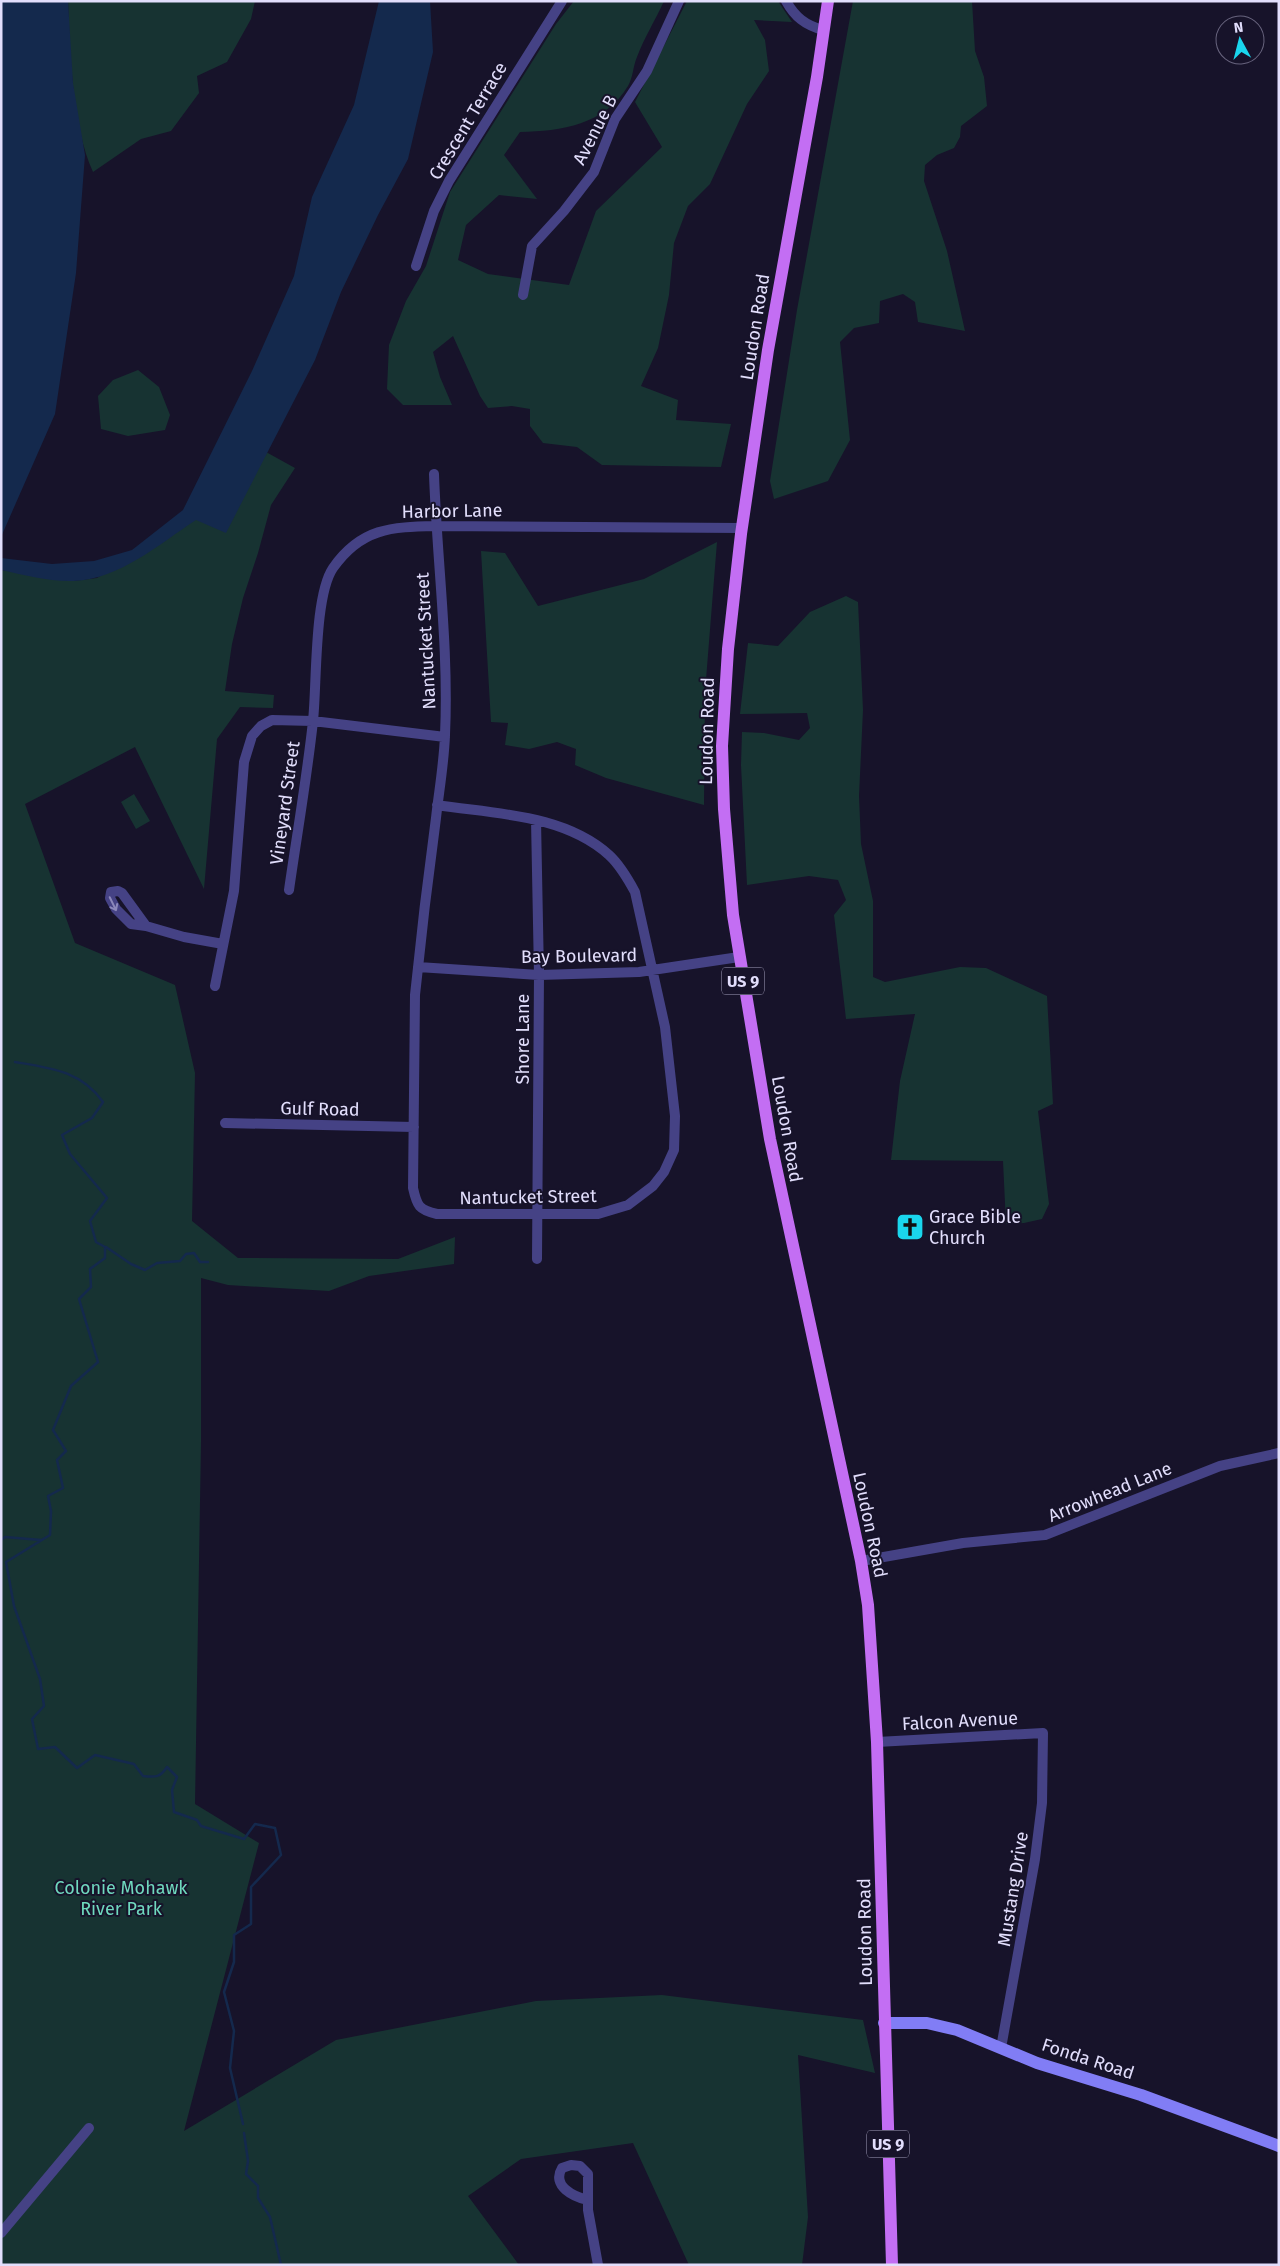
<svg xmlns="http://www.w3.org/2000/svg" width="1280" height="2266" viewBox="0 0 1280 2266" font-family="'Fira Sans',sans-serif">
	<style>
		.green { fill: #173332 }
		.water { fill: #14294d }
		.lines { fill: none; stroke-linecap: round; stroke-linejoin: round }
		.stream { stroke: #14294d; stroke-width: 2.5 }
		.street { stroke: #454285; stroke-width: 10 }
		.secondary { stroke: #817df5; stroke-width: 12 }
		.primary { stroke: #c36ef3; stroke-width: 12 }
		.oneway { stroke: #8c88bb }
		.labels { text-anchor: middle; stroke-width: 4; stroke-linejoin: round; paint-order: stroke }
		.shield { fill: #17132a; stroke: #a5a1bd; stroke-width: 1 }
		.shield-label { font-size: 16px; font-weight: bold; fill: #e2defc }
		.street-label { font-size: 18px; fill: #e2defc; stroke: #17132a }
		.poi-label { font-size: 18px; fill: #e2defc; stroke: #17132a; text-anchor: start }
		.park-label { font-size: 18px; fill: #6fd8be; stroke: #17132a }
	</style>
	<rect width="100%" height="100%" fill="#17132a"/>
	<!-- green -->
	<path class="green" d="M68 1H255L251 19 227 62 197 76 199 93 171 131 141 139 93 172C72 126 70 52 68 1Z
		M574 1H664C656 19 644 38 637 57 633 66 633 78 628 86 604 125 562 131 520 132L504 155 537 199 499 195 466 225 458 260 488 274 569 285 596 211 662 147 635 102 687 1H778L792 22 754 20 765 40 769 71 747 104 710 184 688 206 674 243 669 295 658 348 641 386 678 400 676 420 731 424 721 467 602 465 577 447 543 443 530 426V409L512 406 488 408 480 396 453 336 433 352 440 377 452 405H403L387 389 389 345 406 301 426 266 450 192 556 24Z
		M853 1H972L975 51 984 77 987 106 961 126 960 137 954 148 937 155 925 165 924 181 947 251 965 331 918 322 915 302 903 294 880 301 879 323 854 328 840 342 850 440 828 481 774 499 770 481 797 310Z
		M138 370 159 387 170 415 165 430 128 436 101 429 98 396 113 380Z
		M266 452 295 468 271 505 258 553 243 598 232 644 225 691 274 695 273 708 240 707 217 739 204 889 135 747 25 804 75 943 175 985 195 1073 192 1221 238 1258 398 1259 455 1237 454 1264 369 1276 329 1291 228 1285 201 1278V1442L195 1804 259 1843 184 2131 336 2040 536 2001 662 1995 863 2020 875 2073 798 2055 808 2217 802 2265H689L633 2143 521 2159 468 2196 519 2265H1V570L73 581 97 578 252 479Z
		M717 542 705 692 704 805 606 778 575 765 576 749 557 742 529 749 505 745 508 723 491 722 481 551 505 553 538 606 644 579Z
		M846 596 858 602 863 710 859 796 861 844 873 901V977L885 982 960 967 986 968 1047 996 1053 1104 1038 1111 1049 1204 1042 1219 1024 1223 1006 1224 1003 1161 891 1160 900 1081 915 1014 846 1019 834 915 846 900 838 880 809 876 747 885 741 765 742 732 764 733 799 740 810 728 807 713 740 714 748 643 778 646 810 612Z
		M134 794 150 821 136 829 121 802Z"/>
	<!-- water -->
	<path class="water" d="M1 1H68L73 83 85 155 76 273 55 414 1 537Z
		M379 1H430L433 52 408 159 378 215 341 292 315 360 226 533 196 520C159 544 120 579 74 581 50 582 24 575 1 570V558L52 564 94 561 132 550 183 510 252 371 294 276 312 197 354 105Z"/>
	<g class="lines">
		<!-- stream -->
		<path class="stream" d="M15 1062C51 1068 81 1071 103 1102L92 1118 62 1135 70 1154 107 1198 90 1221 96 1242 105 1247V1258L90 1269 91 1287 79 1299 98 1362 71 1386 53 1430 66 1451 57 1460 63 1488 48 1496 51 1511 50 1535 6 1562 14 1606 40 1679 44 1706 32 1719 38 1749 55 1747 77 1768 95 1755 134 1764 143 1776C155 1777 160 1778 167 1767L177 1777 172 1790 174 1812 197 1820 201 1826 244 1839 255 1824 275 1828 281 1855 251 1887V1924L234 1935V1962L224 1992 234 2031 230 2068 243 2124
			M106 1247 131 1264 145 1270 157 1263 180 1261 186 1254 194 1253 200 1262H208
			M1 1540 5 1537 41 1540
			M244 2133 248 2161 246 2174 258 2186V2198L270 2217 281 2265"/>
		<!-- street -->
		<path class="street" d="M786 1C795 17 805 25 823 30
			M416 266 434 211 449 181 562 1
			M523 295 532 246 564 211 594 172 615 119 647 71 679 1
			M434 474C437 562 449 648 445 735 444 763 439 791 436 818 428 877 421 936 415 995L413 1188C417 1206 419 1210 437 1214H598L628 1205 653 1186 664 1172 674 1150 675 1116 665 1027 635 892C628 879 620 865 609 855 564 814 494 814 437 805
			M536 820 539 975 537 1259
			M289 890C297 834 307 777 313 721 317 684 314 596 333 568 361 528 391 527 436 526L742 528
			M146 926 122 893 118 891 111 892 110 898 116 909 131 924 146 926 184 937 223 944
			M418 967 539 975 639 972 739 957
			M215 986 234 891 244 762 252 736 261 726 272 720 313 721 445 737
			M225 1123 414 1127
			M861 1561 963 1543 1045 1535 1220 1466 1279 1453
			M877 1742 1043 1733 1042 1803 1035 1859 1001 2048
			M588 2200C574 2197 551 2186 562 2168L571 2165 580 2166 588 2174V2210L598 2265
			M1 2233 89 2128"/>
		<!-- secondary -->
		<path class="secondary" d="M884 2023H927L957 2030 1037 2063 1141 2095 1279 2146"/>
		<!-- primary -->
		<path class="primary" d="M828 1 817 77 768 350 741 534 728 649 722 746 724 809 733 915 770 1139 861 1561 868 1605 877 1742 892 2265"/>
	</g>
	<!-- one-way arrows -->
	<defs><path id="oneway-shaft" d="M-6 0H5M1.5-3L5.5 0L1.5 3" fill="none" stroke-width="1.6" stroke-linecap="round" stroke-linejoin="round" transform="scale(1.25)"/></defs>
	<use class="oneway" href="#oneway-shaft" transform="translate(113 904) rotate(64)"/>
	<!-- icons -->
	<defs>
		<symbol id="church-square" viewBox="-11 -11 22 22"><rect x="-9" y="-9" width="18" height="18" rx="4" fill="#1ad6ed" stroke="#17132a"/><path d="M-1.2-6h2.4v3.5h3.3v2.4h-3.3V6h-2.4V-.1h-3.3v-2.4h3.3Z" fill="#111"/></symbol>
	</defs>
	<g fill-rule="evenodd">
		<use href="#church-square" x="894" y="1211" width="32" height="32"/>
	</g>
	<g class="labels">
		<!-- shield labels -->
		<g class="shield">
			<rect x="722" y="967.5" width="42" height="27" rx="4"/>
			<rect x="867" y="2130.5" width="42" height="27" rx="4"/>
		</g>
		<g class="shield-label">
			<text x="743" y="987">US 9</text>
			<text x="888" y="2150">US 9</text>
		</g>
		<!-- street labels -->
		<g class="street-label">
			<text transform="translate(468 121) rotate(-59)" y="6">Crescent Terrace</text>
			<text transform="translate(595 130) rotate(-63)" y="6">Avenue B</text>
			<text transform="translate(755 327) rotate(-81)" y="6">Loudon Road</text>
			<text transform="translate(452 511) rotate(-1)" y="6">Harbor Lane</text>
			<text transform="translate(426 641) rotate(-93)" y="6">Nantucket Street</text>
			<text transform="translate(707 731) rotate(-89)" y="6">Loudon Road</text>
			<text transform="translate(285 803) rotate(-82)" y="6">Vineyard Street</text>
			<text transform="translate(579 956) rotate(-1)" y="6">Bay Boulevard</text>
			<text transform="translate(523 1039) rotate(-90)" y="6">Shore Lane</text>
			<text transform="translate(320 1109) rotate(1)" y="6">Gulf Road</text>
			<text transform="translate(787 1129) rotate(80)" y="6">Loudon Road</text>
			<text transform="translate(528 1197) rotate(-1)" y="6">Nantucket Street</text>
			<text transform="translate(1110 1492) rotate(-22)" y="6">Arrowhead Lane</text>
			<text transform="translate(870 1525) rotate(78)" y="6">Loudon Road</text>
			<text transform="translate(960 1721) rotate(-3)" y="6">Falcon Avenue</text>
			<text transform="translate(1013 1889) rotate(-81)" y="6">Mustang Drive</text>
			<text transform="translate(865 1932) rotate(-91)" y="6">Loudon Road</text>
			<text transform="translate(1088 2059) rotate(18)" y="6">Fonda Road</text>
		</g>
		<!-- poi labels -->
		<g class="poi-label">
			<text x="929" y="1223">Grace Bible<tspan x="929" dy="21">Church</tspan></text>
		</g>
		<!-- park labels -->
		<g class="park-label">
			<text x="121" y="1894">Colonie Mohawk<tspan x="121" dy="21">River Park</tspan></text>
		</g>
	</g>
	<!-- border -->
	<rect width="1280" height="2266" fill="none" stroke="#e2defc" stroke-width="5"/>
	<!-- north arrow -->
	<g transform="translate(1240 40) rotate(353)"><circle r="24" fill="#17132a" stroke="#68647e"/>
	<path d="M0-4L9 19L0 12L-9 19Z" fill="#1ad6ed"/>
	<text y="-8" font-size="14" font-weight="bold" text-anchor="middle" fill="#e2defc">N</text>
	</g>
</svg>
